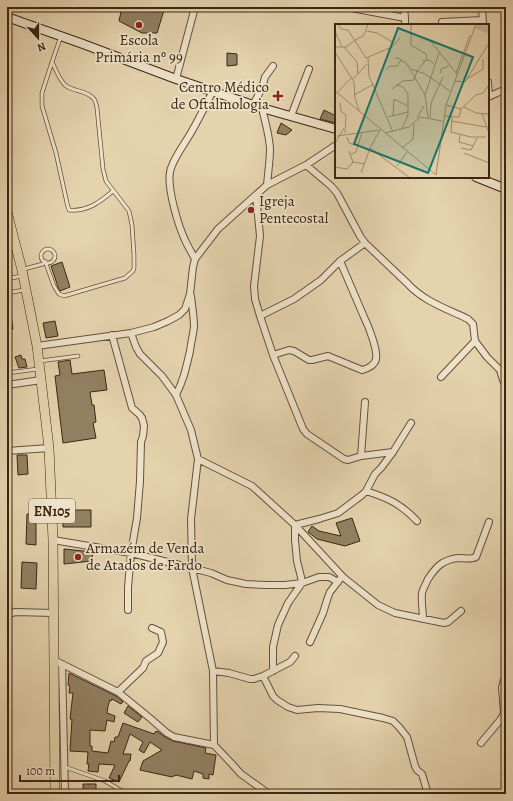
<svg xmlns="http://www.w3.org/2000/svg" width="513" height="801" viewBox="0 0 513 801" font-family="Alegreya,serif">
	<style>
		.building { fill: #938063; stroke: #3a2611 }
		.lines { fill: none; stroke-linecap: round; stroke-linejoin: round }
		.lane-casing { stroke: #655138; stroke-width: 4.5 }
		.street-casing { stroke: #655138; stroke-width: 8 }
		.secondary-casing { stroke: #3a2611; stroke-width: 10 }
		.primary-casing { stroke: #3a2611; stroke-width: 10 }
		.lane { stroke: #eee2ca; stroke-width: 3 }
		.street { stroke: #eee2ca; stroke-width: 6 }
		.secondary { stroke: #eee2ca; stroke-width: 8 }
		.primary { stroke: #e5d3ae; stroke-width: 9 }
		.poi-dot { fill: #8f2418; stroke: #eee2ca; stroke-width: 1.5 }
		.labels { text-anchor: middle; stroke-width: 3.5; stroke-linejoin: round; paint-order: stroke }
		.shield { fill: #eee2ca; stroke: #705e48; stroke-width: 1 }
		.shield-label { font-size: 14px; font-weight: bold; fill: #3a2611 }
		.poi-label { font-size: 15px; fill: #3a2611; stroke: #eee2ca; text-anchor: start }
		.inset-road { fill: none; stroke: #a18e6f; stroke-width: 1 }
		.view { fill: #0f766e; fill-opacity: 0.15; stroke: #0f766e; stroke-width: 2 }
		.inset-edge { fill: none; stroke: #3a2611; stroke-width: 2 }
	</style>
	<rect width="100%" height="100%" fill="#e5d3ae"/>
	<filter id="stains"><feTurbulence type="fractalNoise" baseFrequency=".005" numOctaves="4"/><feColorMatrix values="0 0 0 0 .2 0 0 0 0 .09 0 0 0 0 .02 0 0 0 .5 -.17"/></filter>
	<radialGradient id="worn" r=".72"><stop offset=".6" stop-color="#630" stop-opacity="0"/><stop offset="1" stop-color="#630" stop-opacity=".3"/></radialGradient>
	<!-- building -->
	<path class="building" d="M122 7H165L157 33H142L119 21Z
		M227 53 237 54V65L227 66Z
		M324 110 336 116V123L320 119Z
		M281 123 292 130 286 135 277 133Z
		M62 262 70 287 60 291 58 287 51 266Z
		M7 309H10L13 329 7 330Z
		M55 321 58 336 46 338 43 323Z
		M21 355 22 359H25L27 367 19 368 15 357Z
		M70 360 72 374 104 370 107 390 90 392 92 405H94L96 422 93 423 96 438 63 443 55 376 60 375 58 362Z
		M17 455H27L28 474 18 475Z
		M63 510H91V527H63Z
		M27 514H36V545L26 544Z
		M352 518 360 541 345 546 317 539 308 532 312 526 319 531 341 536 336 523Z
		M64 549 93 552 92 561 64 564Z
		M22 562 37 563 36 589 21 588Z
		M69 673 116 696 123 702 121 704 112 699 111 701 110 700 108 706 107 713 115 716 114 722 107 720 105 731 90 730V746H92V751L108 753 111 741 114 742 115 737H118L123 723 154 734 156 731 157 732V731L165 737 173 741 206 748 205 753 216 755 213 775 209 774V779L203 778V774L194 771 192 779 176 775 175 776H173L172 777 140 770 143 761 162 750 150 742 144 753 139 750 143 742 130 734 123 754H131L130 761H129L119 782 109 778 115 765 99 764 98 772 88 771 89 764H87L88 752 70 751 72 719H70L73 693H69L70 686 68 685Z
		M128 706 142 717 138 722 124 713Z
		M83 784H96V791L83 792Z"/>
	<g class="lines">
		<defs>
			<path id="lane" d="M61 36 52 62 42 93V106L56 153 67 203 69 210C87 212 100 202 113 191
				M41 256a7 7 0 1 1 14 0a7 7 0 1 1-14 0Z
				M24 269 43 264 45 261 54 286 59 294 64 296 91 288 125 278 133 271 134 268V255L132 225 129 211 106 181 103 169 97 108C96 105 96 101 94 99 87 90 73 92 65 85 59 79 56 70 52 62
				M7 279 21 276
				M7 293 24 290
				M40 361 78 356
				M7 373 38 369
				M65 767 105 781 127 794"/>
			<path id="street" d="M346 7 405 18V25
				M404 7 405 18
				M482 7 483 25
				M442 22 483 20
				M176 79 195 7
				M488 82 489 96
				M488 97 506 89
				M253 105 262 88 265 77 273 66
				M262 108C265 121 269 134 270 148 270 161 268 173 267 185
				M291 116 309 69
				M306 165 331 186 337 193 360 236 365 243 407 283C423 301 447 309 468 319L473 324 475 341 487 357 500 370 503 380 506 386
				M256 195 260 236 254 286 255 299 260 316 273 355 303 429 307 434 344 459 348 460 361 456 393 452
				M195 259C192 253 188 247 185 240 178 225 167 188 170 172 172 159 187 141 193 129 200 117 206 104 213 91
				M260 316 294 299 321 280 340 261 365 243
				M131 333 136 347 140 354 162 376 176 395 191 430 198 459 252 486 295 525 343 577 378 605 395 613 444 623 448 622 461 611
				M112 335 132 408 139 414 142 418 144 426 143 436 141 442 140 481 137 518 131 553 128 587V610
				M37 346 131 333 154 327 168 321 179 315 185 309 190 294 193 267 195 259 218 229 267 185 306 165 336 145
				M273 355 289 350 294 351 309 360H312L328 356 362 370C367 369 375 365 376 359 378 350 368 325 364 317L340 261
				M441 377 475 341
				M7 385 41 380
				M176 395C184 379 186 368 190 351 191 343 193 335 194 327 194 316 192 306 191 296
				M7 451 49 448
				M361 456 365 402
				M198 459 191 519 192 568 213 671 214 745
				M366 491C388 498 401 504 417 521
				M53 540 131 553 192 568 211 573 227 580 246 584 266 585H285L302 583 319 577H329L338 582
				M7 614 16 612 53 613
				M423 619C423 610 421 602 422 593 423 588 426 584 428 579 436 567 442 560 458 558 464 558 471 560 476 557L489 522
				M310 642 323 613 328 597 330 592 340 579
				M54 660 118 692 151 719 167 733 174 737 214 745 232 764 241 774 269 794
				M62 664 65 794
				M213 671 229 673 250 679H254L263 676 290 662 295 656
				M273 671V647L278 625 288 603 302 583 301 577 297 561 295 540V525L319 519 338 513 362 495 366 491 375 474 381 468 393 452 411 423
				M263 676 273 696 277 700 288 707 297 710 318 708 340 709 383 718 393 721 399 727 407 737 415 766 417 770 422 774 428 794
				M118 692 143 668 146 661 158 653 163 642 161 632 152 628
				M481 743 501 719 504 713 502 687 504 680 506 676"/>
			<path id="secondary" d="M7 17 83 44 176 79 262 108 336 129
				M476 177 506 189"/>
			<path id="primary" d="M7 212 22 270 37 346 49 448 53 540 55 794"/>
		</defs>
		<!-- lane casing -->
		<use href="#lane" class="lane-casing"/>
		<!-- street casing -->
		<use href="#street" class="street-casing"/>
		<!-- secondary casing -->
		<use href="#secondary" class="secondary-casing"/>
		<!-- primary casing -->
		<use href="#primary" class="primary-casing"/>
		<!-- lane -->
		<use href="#lane" class="lane"/>
		<!-- street -->
		<use href="#street" class="street"/>
		<!-- secondary -->
		<use href="#secondary" class="secondary"/>
		<!-- primary -->
		<use href="#primary" class="primary"/>
	</g>
	<!-- markers -->
	<g class="poi-dot">
		<circle cx="139" cy="25" r="4"/>
		<path d="M276 90h4v4h4v4h-4v4h-4v-4h-4v-4h4z"/>
		<circle cx="251" cy="210" r="4"/>
		<circle cx="78" cy="557" r="4"/>
	</g>
	<g class="labels">
		<!-- shield labels -->
		<rect class="shield" x="29" y="499" width="46" height="24" rx="3"/>
		<g class="shield-label">
			<text x="52" y="516">EN105</text>
		</g>
		<!-- poi labels -->
		<g class="poi-label">
			<text x="139" y="45" text-anchor="middle">Escola<tspan x="139" dy="17">Primária nº 99</tspan></text>
			<text x="269" y="92" text-anchor="end">Centro Médico<tspan x="269" dy="17">de Oftalmologia</tspan></text>
			<text x="259" y="206">Igreja<tspan x="259" dy="17">Pentecostal</tspan></text>
			<text x="86" y="553">Armazém de Venda<tspan x="86" dy="17">de Atados de Fardo</tspan></text>
		</g>
	</g>
	<!-- overview -->
	<g transform="translate(335 24)">
		<rect width="154" height="154" fill="#e5d3ae"/>
		<path d="M142 0 154 1V10L140 4Z" fill="#c8b693"/>
		<path class="inset-road" d="M3 0 6 5 13 6 31 34 57 23 65 14M76 0V21L91 30 92 36M0 7 7 23M32 7 42 9 59 19M94 15 122 50M19 17 29 11 33 0M0 23H11L19 17M9 23 22 38 23 50M0 28 19 58 20 74 24 86M33 34 34 52 58 108M60 34H63L72 40 90 71 93 93M87 37 94 36 99 40M76 45 90 50 115 67M51 46 55 42H62L66 36M106 49V45L114 42M121 49 135 11M132 55 148 45V35M17 56 32 40M120 57 130 58 154 19M61 61 68 63 73 70V91L67 105M57 65 68 57 79 56 82 47 91 36M0 67 101 151 111 81 141 0M2 69 16 54M19 71 39 60M90 71 104 29M5 79 6 87 11 91 10 109M111 81 126 85 141 71 148 69 154 61M129 83 141 89 154 90M147 90 153 106M58 92 59 75 73 82M110 92 124 93 126 85M53 93 73 88M117 93 116 108 136 113H151M82 94 89 82M95 94 96 79 108 53M116 97 151 103M45 106 35 124 75 154M50 109 74 103 85 93 107 97M125 110 124 118 138 122M2 112 45 106M12 113 14 119 23 122M0 119 9 104M67 124 78 115 79 100M126 124 136 126 142 114M14 127 18 138 30 140M129 129 154 139M15 131 21 128 27 108M62 142 72 128M0 143 12 145 18 138M26 149 35 124"/>
		<path class="view" d="M63 4 138 33 93 149 19 120Z"/>
		<rect width="154" height="154" class="inset-edge"/>
	</g>
	<!-- margin -->
	<rect width="513" height="801" fill="none" stroke="#e5d3ae" stroke-width="24"/>
	<rect x="8" y="8" width="497" height="785" fill="none" stroke="#3a2611" stroke-width="2"/>
	<rect x="12" y="12" width="489" height="777" fill="none" stroke="#3a2611"/>
	<!-- north arrow -->
	<g transform="translate(38 38) rotate(159)" stroke="#eee2ca" stroke-width="3" paint-order="stroke">
	<path d="M0-3L7 15L0 10L-7 15Z" fill="#3a2611"/>
	<text y="-6" font-size="11" font-weight="bold" text-anchor="middle" fill="#3a2611">N</text>
	</g>
	<!-- scale -->
	<path d="M20 775v6h99v-6" fill="none" stroke="#3a2611" stroke-width="2"/>
	<text x="26" y="775" font-size="12" fill="#3a2611" stroke="#eee2ca" stroke-width="3" paint-order="stroke">100 m</text>
	<rect width="100%" height="100%" filter="url(#stains)"/>
	<rect width="100%" height="100%" fill="url(#worn)"/>
</svg>
